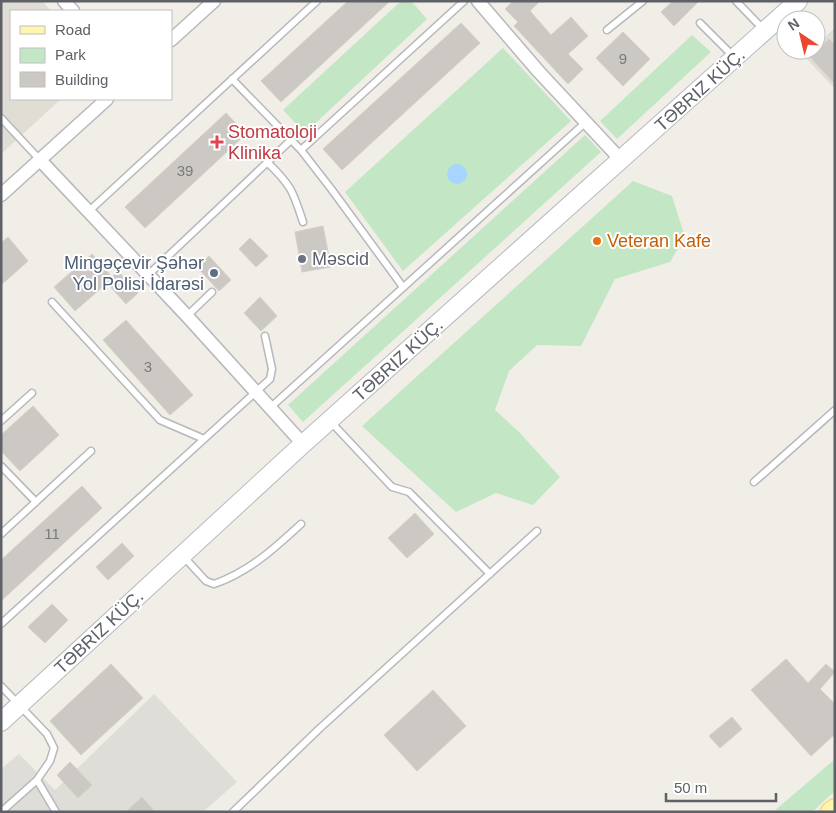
<svg xmlns="http://www.w3.org/2000/svg" width="836" height="813" viewBox="0 0 836 813" font-family="Helvetica,sans-serif">
	<style>
		.industrial { fill: #dfddd8 }
		.education { fill: #e0ddd4 }
		.green { fill: #c3e7c4 }
		.water { fill: #a7d5ff }
		.building { fill: #ccc8c3; stroke: #d5d0c4 }
		.lines { fill: none; stroke-linecap: round; stroke-linejoin: round }
		.lane-casing { stroke: #b6b8bd; stroke-width: 9 }
		.street-casing { stroke: #b6b8bd; stroke-width: 15 }
		.secondary-casing { stroke: #b7bac0; stroke-width: 20 }
		.primary-casing { stroke: #f3cf5c; stroke-width: 22 }
		.lane { stroke: #fff; stroke-width: 6 }
		.street { stroke: #fff; stroke-width: 12 }
		.secondary { stroke: #fff; stroke-width: 18 }
		.primary { stroke: #fff5ac; stroke-width: 20 }
		.health-dot { fill: #e0444e; stroke: #fff; stroke-width: 2 }
		.food-dot { fill: #e8710a; stroke: #fff; stroke-width: 2 }
		.worship-dot { fill: #6b7280; stroke: #fff; stroke-width: 2 }
		.service-dot { fill: #5c6f8a; stroke: #fff; stroke-width: 2 }
		.labels { text-anchor: middle; stroke-width: 4; stroke-linejoin: round; paint-order: stroke }
		.number-label { font-size: 15px; fill: #7a7b7e }
		.street-label { font-size: 18px; fill: #5e6167; stroke: #fff }
		.health-label { font-size: 18px; fill: #be3a42; stroke: #fff; text-anchor: start }
		.food-label { font-size: 18px; fill: #c56008; stroke: #fff; text-anchor: start }
		.worship-label { font-size: 18px; fill: #5b616d; stroke: #fff; text-anchor: start }
		.service-label { font-size: 18px; fill: #4e5e75; stroke: #fff; text-anchor: end }
	</style>
	<rect width="100%" height="100%" fill="#f0eee6"/>
	<!-- industrial -->
	<path class="industrial" d="M835 28V89L804 56 810 50H816V45Z
		M154 694 237 782 203 812H1V769L19 754 55 790Z"/>
	<!-- education -->
	<path class="education" d="M1 1H42L51 11H11V99H61L1 154Z"/>
	<!-- green -->
	<path class="green" d="M401 1H411L427 19 305 133 283 110Z
		M692 35 711 52 617 139 600 121Z
		M503 48 571 121 403 271 345 192Z
		M585 135 601 152 303 422 288 405Z
		M633 181 672 196 685 237 670 262 615 279 581 346 537 345 509 371 495 410 519 432 560 477 533 505 496 493 456 512 362 426Z
		M835 759V791L812 812H773Z"/>
	<!-- water -->
	<path class="water" d="M447 174a10 10 0 1 1 20 0a10 10 0 1 1-20 0Z"/>
	<!-- building -->
	<path class="building" d="M348 1H390L281 102 261 81Z
		M513 1H540L530 11 551 35 571 17 588 36 568 54 583 69 568 84 514 26 518 22 505 9Z
		M673 1H699L674 26 661 12Z
		M461 23 480 43 342 170 323 149Z
		M623 32 650 59 623 86 596 58Z
		M829 39 835 45V84L810 57Z
		M226 113 246 134 145 228 125 207Z
		M323 226 331 267 302 272 295 232Z
		M8 237 28 261 1 285V243Z
		M250 238 268 256 256 267 239 249Z
		M92 254 112 277 118 271 138 293 126 304 107 283 75 311 54 287Z
		M209 256 231 280 219 291 197 267Z
		M260 297 277 316 261 331 244 313Z
		M126 320 193 395 170 415 103 340Z
		M33 406 59 435 20 471 1 451V435Z
		M82 486 102 508 1 601V560Z
		M415 513 434 534 407 558 388 538Z
		M122 543 134 556 108 580 96 567Z
		M52 604 68 620 45 643 28 627Z
		M786 659 808 683 826 664 835 672 820 689 835 704V734L811 756 751 690Z
		M111 664 143 698 81 755 50 721Z
		M433 690 466 726 417 771 384 735Z
		M732 717 742 729 720 748 709 736Z
		M70 762 92 785 78 798 57 775Z
		M142 797 155 812H126Z"/>
	<g class="lines">
		<defs>
			<path id="lane" d="M736 1 764 30
				M700 23 734 57
				M607 30 643 1
				M232 79 301 150 332 190 403 287
				M1 118 40 160
				M301 150 464 1
				M267 162C291 185 293 191 303 222
				M88 212 317 1
				M148 275 291 140
				M52 302 160 420 204 439
				M187 316 212 292
				M271 407 586 122
				M1 421 32 393
				M330 421 392 487 409 492 490 574
				M1 466 36 502
				M754 482 835 410
				M1 534 91 451
				M183 556 206 581 214 584C249 572 275 548 301 524
				M1 624 270 379 272 369 265 336
				M1 686 47 734 54 748 50 761 37 780 56 812
				M1 812 37 780
				M233 812 319 729 537 531"/>
			<path id="street" d="M64 1 73 11
				M478 1 539 72 622 161
				M171 40 214 1
				M40 160 187 316 303 444
				M1 195 107 99"/>
			<path id="secondary" d="M1 722 303 444 798 1"/>
			<path id="primary" d="M831 812 835 809"/>
		</defs>
		<!-- lane casing -->
		<use href="#lane" class="lane-casing"/>
		<!-- street casing -->
		<use href="#street" class="street-casing"/>
		<!-- secondary casing -->
		<use href="#secondary" class="secondary-casing"/>
		<!-- primary casing -->
		<use href="#primary" class="primary-casing"/>
		<!-- lane -->
		<use href="#lane" class="lane"/>
		<!-- street -->
		<use href="#street" class="street"/>
		<!-- secondary -->
		<use href="#secondary" class="secondary"/>
		<!-- primary -->
		<use href="#primary" class="primary"/>
	</g>
	<!-- markers -->
	<path class="health-dot" d="M214.5 134.5h5v5h5v5h-5v5h-5v-5h-5v-5h5z"/>
	<circle class="food-dot" cx="597" cy="241" r="5"/>
	<circle class="worship-dot" cx="302" cy="259" r="5"/>
	<circle class="service-dot" cx="214" cy="273" r="5"/>
	<g class="labels">
		<!-- number labels -->
		<g class="number-label">
			<text x="623" y="64">9</text>
			<text x="185" y="176">39</text>
			<text x="148" y="372">3</text>
			<text x="52" y="539">11</text>
		</g>
		<!-- street labels -->
		<g class="street-label">
			<text transform="translate(700 90) rotate(-42)" y="6">TƏBRIZ KÜÇ.</text>
			<text transform="translate(398 360) rotate(-42)" y="6">TƏBRIZ KÜÇ.</text>
			<text transform="translate(99 632) rotate(-43)" y="6">TƏBRIZ KÜÇ.</text>
		</g>
		<!-- health labels -->
		<g class="health-label">
			<text x="228" y="138">Stomatoloji<tspan x="228" dy="21">Klinika</tspan></text>
		</g>
		<!-- food labels -->
		<g class="food-label">
			<text x="607" y="247">Veteran Kafe</text>
		</g>
		<!-- worship labels -->
		<g class="worship-label">
			<text x="312" y="265">Məscid</text>
		</g>
		<!-- service labels -->
		<g class="service-label">
			<text x="204" y="269">Mingəçevir Şəhər<tspan x="204" dy="21">Yol Polisi İdarəsi</tspan></text>
		</g>
	</g>
	<!-- border -->
	<rect width="836" height="813" fill="none" stroke="#5e6167" stroke-width="5"/>
	<!-- legend -->
	<rect x="10" y="10" width="162" height="90" fill="#ffffff" stroke="#bfc0c2"/>
	<rect x="20" y="26" width="25" height="8" fill="#fff5ac" stroke="#bfc0c2"/>
	<text x="55" y="35" font-size="15" fill="#5e6167">Road</text>
	<rect x="20" y="48" width="25" height="15" fill="#c3e7c4" stroke="#bfc0c2"/>
	<text x="55" y="60" font-size="15" fill="#5e6167">Park</text>
	<rect x="20" y="72" width="25" height="15" fill="#ccc8c3" stroke="#bfc0c2"/>
	<text x="55" y="85" font-size="15" fill="#5e6167">Building</text>
	<!-- north arrow -->
	<g transform="translate(801 35) rotate(325)"><circle r="24" fill="#ffffff" stroke="#bfc0c2"/>
	<path d="M0-4L9 19L0 12L-9 19Z" fill="#eb4831"/>
	<text y="-8" font-size="14" font-weight="bold" text-anchor="middle" fill="#5e6167">N</text>
	</g>
	<!-- scale -->
	<path d="M666 793v8h110v-8" fill="none" stroke="#5e6167" stroke-width="2.5"/>
	<text x="674" y="793" font-size="15" fill="#5e6167" stroke="#ffffff" stroke-width="4" paint-order="stroke">50 m</text>
</svg>
